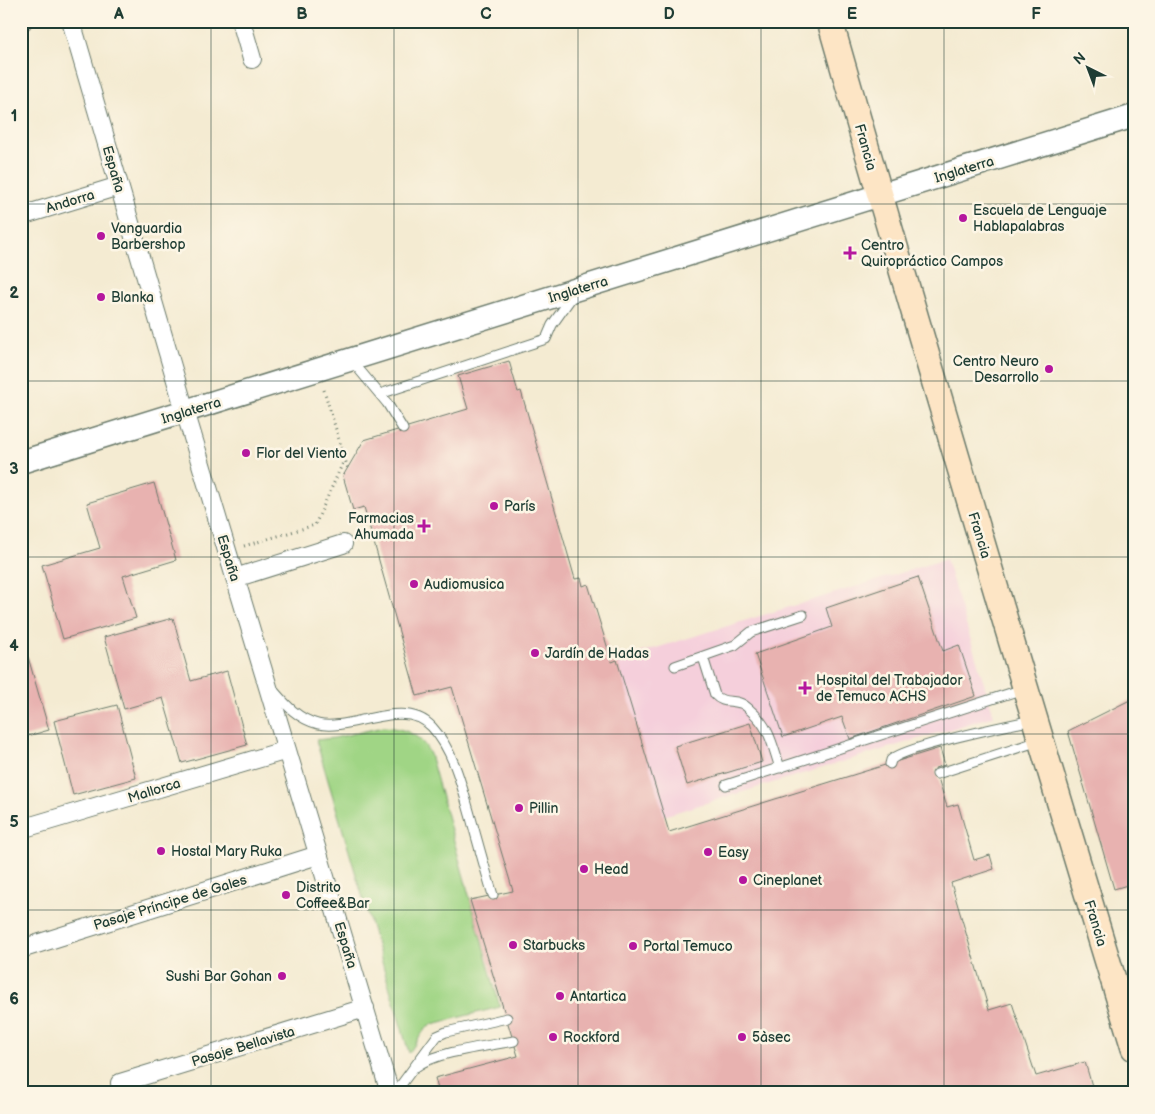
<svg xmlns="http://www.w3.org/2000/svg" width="1155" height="1114" viewBox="0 0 1155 1114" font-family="'Balsamiq Sans',sans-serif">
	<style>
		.built { fill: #f5cfdb }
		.green { fill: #a0d585; stroke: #60895c }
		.building { fill: #e8b2b0 }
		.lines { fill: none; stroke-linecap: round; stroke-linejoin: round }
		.service-casing { stroke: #6a7a6b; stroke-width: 11 }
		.minor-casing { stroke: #6a7a6b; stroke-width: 20 }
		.tertiary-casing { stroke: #6a7a6b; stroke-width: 25 }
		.secondary-casing { stroke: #6a7a6b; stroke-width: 28 }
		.path { stroke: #6a7a6b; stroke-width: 3; stroke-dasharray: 1 4; stroke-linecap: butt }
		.service { stroke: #fff; stroke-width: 9 }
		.minor { stroke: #fff; stroke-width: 18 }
		.tertiary { stroke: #fff; stroke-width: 22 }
		.secondary { stroke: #fde5c5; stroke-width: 25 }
		.grid { fill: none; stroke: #1f3d34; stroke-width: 1; stroke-opacity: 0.55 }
		.poi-dot { fill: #b5179e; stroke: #fcf5e5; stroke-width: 2 }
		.labels { text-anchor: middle; stroke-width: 5; stroke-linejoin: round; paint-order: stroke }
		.street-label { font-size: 14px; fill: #1f3d34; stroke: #fcf5e5 }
		.poi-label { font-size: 14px; fill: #1f3d34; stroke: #fcf5e5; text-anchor: start }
		.neatline { fill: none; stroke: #1f3d34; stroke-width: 2 }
		.grid-label { font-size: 16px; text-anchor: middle; font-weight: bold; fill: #1f3d34 }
	</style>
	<rect width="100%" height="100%" fill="#fcf5e5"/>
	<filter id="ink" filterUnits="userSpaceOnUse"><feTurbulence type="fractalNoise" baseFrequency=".02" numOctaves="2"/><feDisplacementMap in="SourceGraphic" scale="10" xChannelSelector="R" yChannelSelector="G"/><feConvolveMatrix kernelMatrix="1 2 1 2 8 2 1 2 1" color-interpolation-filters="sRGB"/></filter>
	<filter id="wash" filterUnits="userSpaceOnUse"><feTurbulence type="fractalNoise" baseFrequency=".0096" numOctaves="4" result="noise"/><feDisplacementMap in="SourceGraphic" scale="20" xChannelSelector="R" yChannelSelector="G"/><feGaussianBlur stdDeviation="1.12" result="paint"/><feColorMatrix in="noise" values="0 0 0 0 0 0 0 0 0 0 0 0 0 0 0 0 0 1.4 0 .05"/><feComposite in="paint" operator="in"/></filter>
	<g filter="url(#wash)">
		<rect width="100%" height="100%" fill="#f4ebd2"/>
		<!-- built -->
		<path class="built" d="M946 559 994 716 663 816 617 660Z"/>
		<!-- green -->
		<path class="green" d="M383 727C404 728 421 734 430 754L500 1007 433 1024 425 1029 409 1053 316 740 334 738Z"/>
		<g id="blocks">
			<!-- building -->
			<path class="building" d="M509 361 518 392 521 391 575 579 581 578 583 586 588 584 612 662 617 660 669 832 940 748 945 765 935 768 947 807 958 804 974 860 990 855 994 869 951 883 989 1010 1012 1003 1036 1076 1085 1062 1094 1093H439L435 1078 518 1056 470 900 513 891 452 687 417 696 364 507 353 510 343 476 364 440 468 409 458 376Z
				M154 483 176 560 123 576 136 618 63 639 42 565 100 548 87 503Z
				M918 577 943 651 959 645 976 696 850 739 842 717 783 737 755 654 832 627 826 608Z
				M173 618 191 681 227 671 247 745 182 763 163 698 124 709 104 637Z
				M28 657 49 730 21 738V659Z
				M1134 698V883L1114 889 1068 731Z
				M117 705 136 778 73 795 54 721Z
				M750 723 762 762 687 785 675 746Z
				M21 782 29 811 21 813Z"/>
		</g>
	</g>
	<g filter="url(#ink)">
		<use href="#blocks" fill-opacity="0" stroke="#6a7a6b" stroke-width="1"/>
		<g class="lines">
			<defs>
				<path id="service" d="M352 361 387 403 403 429
					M380 394 546 339 552 325 574 294
					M703 657 715 695C722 703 731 700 740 703 744 704 747 707 750 710 770 727 772 744 780 768
					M675 666 735 645 751 632 803 615
					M273 690C286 705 298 719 318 724 350 732 404 696 432 727 454 751 462 787 471 818 478 843 485 869 493 895
					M890 764 891 760C904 747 1009 725 1033 720
					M937 774 1039 741
					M726 785 1023 689
					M416 1067C435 1052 488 1046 514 1041
					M395 1093 437 1036 446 1032 507 1018"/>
				<path id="minor" d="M71 21 185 411 390 1093
					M241 21 252 59
					M21 22 23 21
					M21 216 119 186
					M235 578 343 544
					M21 829 287 750
					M21 949 318 855
					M120 1083 365 1008"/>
				<path id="tertiary" d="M21 462 1134 116"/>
				<path id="secondary" d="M830 21C928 365 1030 706 1134 1048"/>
			</defs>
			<!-- service casing -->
			<use href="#service" class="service-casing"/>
			<!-- minor casing -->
			<use href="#minor" class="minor-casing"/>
			<!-- tertiary casing -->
			<use href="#tertiary" class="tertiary-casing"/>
			<!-- secondary casing -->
			<use href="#secondary" class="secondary-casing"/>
			<!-- path -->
			<path class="path" d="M324 390 348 469
				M244 546 315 525 345 458"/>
			<!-- service -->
			<use href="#service" class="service"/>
			<!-- minor -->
			<use href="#minor" class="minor"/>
			<!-- tertiary -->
			<use href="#tertiary" class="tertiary"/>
			<!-- secondary -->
			<use href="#secondary" class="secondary"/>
		</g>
	</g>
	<!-- grid -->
	<path class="grid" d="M211 21V1093M394 21V1093M578 21V1093M761 21V1093M944 21V1093M21 204H1134M21 381H1134M21 557H1134M21 734H1134M21 910H1134"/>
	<!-- markers -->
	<g class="poi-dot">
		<circle cx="963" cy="218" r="5"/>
		<circle cx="101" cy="236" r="5"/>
		<path d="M847.5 245.5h5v5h5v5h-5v5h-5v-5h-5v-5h5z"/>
		<circle cx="101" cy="297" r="5"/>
		<circle cx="1049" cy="369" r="5"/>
		<circle cx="246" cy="453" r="5"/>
		<circle cx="494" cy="506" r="5"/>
		<path d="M421.5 518.5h5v5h5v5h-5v5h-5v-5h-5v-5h5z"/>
		<circle cx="414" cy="584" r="5"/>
		<circle cx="535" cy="653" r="5"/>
		<path d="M802.5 680.5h5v5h5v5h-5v5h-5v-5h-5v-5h5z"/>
		<circle cx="519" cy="808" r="5"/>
		<circle cx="161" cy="851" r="5"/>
		<circle cx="708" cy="852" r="5"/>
		<circle cx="584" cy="869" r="5"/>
		<circle cx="743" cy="880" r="5"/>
		<circle cx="286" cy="895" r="5"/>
		<circle cx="513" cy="945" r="5"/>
		<circle cx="633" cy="946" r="5"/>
		<circle cx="282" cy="976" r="5"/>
		<circle cx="560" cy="996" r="5"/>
		<circle cx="553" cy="1037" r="5"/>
		<circle cx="742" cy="1037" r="5"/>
	</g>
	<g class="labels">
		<!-- street labels -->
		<g class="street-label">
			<text transform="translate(866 147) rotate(74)" y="5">Francia</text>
			<text transform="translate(114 169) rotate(74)" y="5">España</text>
			<text transform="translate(964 169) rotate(-17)" y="5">Inglaterra</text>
			<text transform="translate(70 201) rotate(-17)" y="5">Andorra</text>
			<text transform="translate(578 289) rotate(-17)" y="5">Inglaterra</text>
			<text transform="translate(191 410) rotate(-17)" y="5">Inglaterra</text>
			<text transform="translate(980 535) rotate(73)" y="5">Francia</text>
			<text transform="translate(229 558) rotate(73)" y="5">España</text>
			<text transform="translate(154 790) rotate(-17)" y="5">Mallorca</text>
			<text transform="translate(170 902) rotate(-17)" y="5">Pasaje Príncipe de Gales</text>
			<text transform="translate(1096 923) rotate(73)" y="5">Francia</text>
			<text transform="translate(346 945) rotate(73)" y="5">España</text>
			<text transform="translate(243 1046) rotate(-17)" y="5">Pasaje Bellavista</text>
		</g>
		<!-- poi labels -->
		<g class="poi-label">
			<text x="973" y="215">Escuela de Lenguaje<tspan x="973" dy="16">Hablapalabras</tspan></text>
			<text x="111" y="233">Vanguardia<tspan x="111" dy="16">Barbershop</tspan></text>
			<text x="861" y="250">Centro<tspan x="861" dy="16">Quiropráctico Campos</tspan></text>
			<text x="111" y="302">Blanka</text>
			<text x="1039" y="366" text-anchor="end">Centro Neuro<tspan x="1039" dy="16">Desarrollo</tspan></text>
			<text x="256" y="458">Flor del Viento</text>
			<text x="504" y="511">París</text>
			<text x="414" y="523" text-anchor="end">Farmacias<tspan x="414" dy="16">Ahumada</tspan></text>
			<text x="424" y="589">Audiomusica</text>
			<text x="545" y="658">Jardín de Hadas</text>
			<text x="816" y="685">Hospital del Trabajador<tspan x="816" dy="16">de Temuco ACHS</tspan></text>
			<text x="529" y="813">Pillin</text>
			<text x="171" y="856">Hostal Mary Ruka</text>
			<text x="718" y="857">Easy</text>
			<text x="594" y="874">Head</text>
			<text x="753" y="885">Cineplanet</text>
			<text x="296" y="892">Distrito<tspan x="296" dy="16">Coffee&amp;Bar</tspan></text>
			<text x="523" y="950">Starbucks</text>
			<text x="643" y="951">Portal Temuco</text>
			<text x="272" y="981" text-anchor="end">Sushi Bar Gohan</text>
			<text x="570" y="1001">Antartica</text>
			<text x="563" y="1042">Rockford</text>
			<text x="752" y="1042">5àsec</text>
		</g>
	</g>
	<!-- margin -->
	<rect width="1155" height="1114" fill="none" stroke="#fcf5e5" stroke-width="55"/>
	<!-- north arrow -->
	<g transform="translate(1088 68) rotate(318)" stroke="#fcf5e5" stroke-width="4" paint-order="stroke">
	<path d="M0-4L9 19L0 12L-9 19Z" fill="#1f3d34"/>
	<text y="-8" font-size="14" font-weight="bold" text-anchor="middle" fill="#1f3d34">N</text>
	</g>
	<rect x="28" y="28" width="1100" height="1058" class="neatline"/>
	<g class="grid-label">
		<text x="119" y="19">A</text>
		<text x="302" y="19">B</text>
		<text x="486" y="19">C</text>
		<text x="669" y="19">D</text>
		<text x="852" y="19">E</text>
		<text x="1036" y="19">F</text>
		<text x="14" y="121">1</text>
		<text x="14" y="298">2</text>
		<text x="14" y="474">3</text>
		<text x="14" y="651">4</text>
		<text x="14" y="827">5</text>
		<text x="14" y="1004">6</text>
	</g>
</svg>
